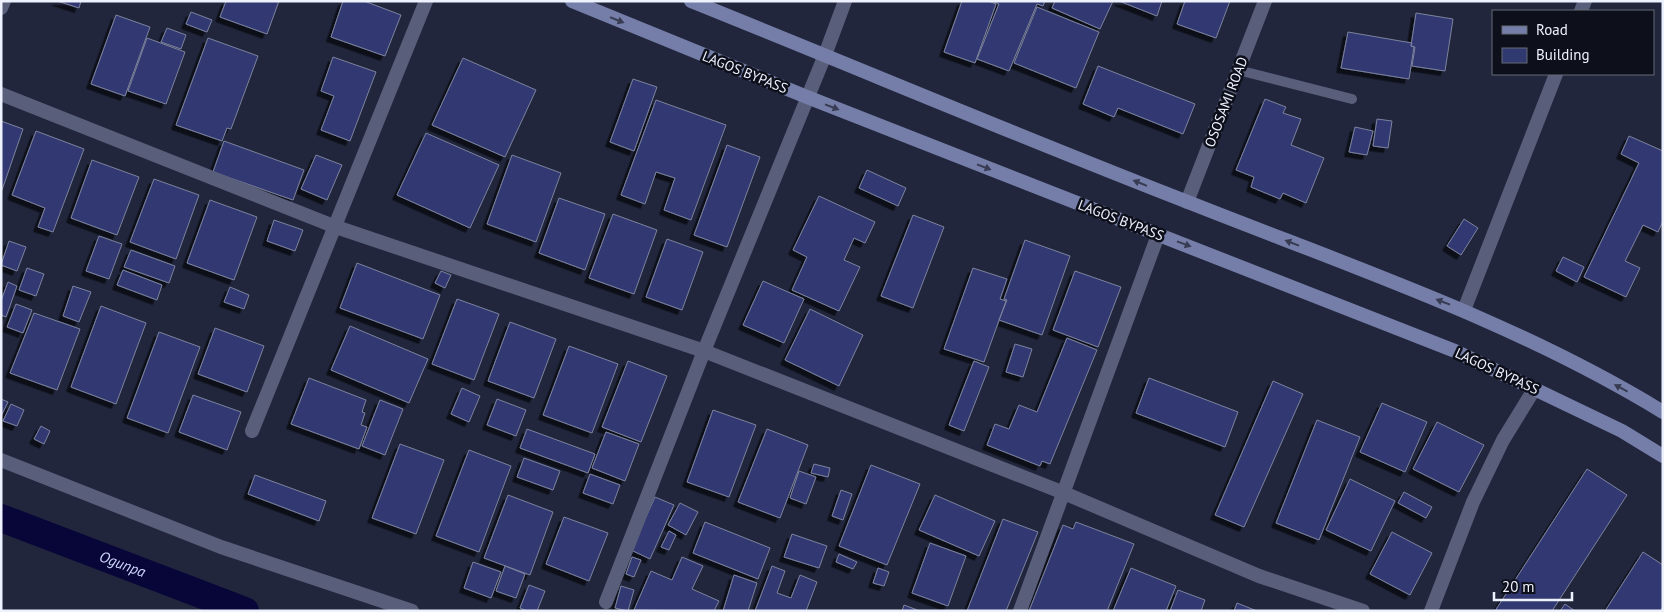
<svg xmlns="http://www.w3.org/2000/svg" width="1664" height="612" viewBox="0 0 1664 612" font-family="'PT Sans',sans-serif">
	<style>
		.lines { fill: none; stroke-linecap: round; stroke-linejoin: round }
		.canal { stroke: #080539; stroke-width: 28 }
		.building { fill: #313971; stroke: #7c839e; filter: url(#shadow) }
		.service { stroke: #595f7a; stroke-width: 10 }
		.minor { stroke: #595f7a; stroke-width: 14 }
		.secondary { stroke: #757ea8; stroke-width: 14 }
		.oneway { fill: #373c53 }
		.labels { text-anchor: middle; stroke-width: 5; stroke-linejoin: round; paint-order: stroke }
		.street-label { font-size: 14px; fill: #eef1fe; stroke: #0d101a }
		.water-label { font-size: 15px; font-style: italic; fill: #cdd6f9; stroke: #0d101a }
	</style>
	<defs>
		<filter id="shadow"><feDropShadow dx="-4.5" dy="4.5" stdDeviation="0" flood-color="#0009"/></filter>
	</defs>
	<rect width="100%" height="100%" fill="#21263c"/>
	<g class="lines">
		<!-- canal -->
		<path class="canal" id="s1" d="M1 518 245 611"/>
	</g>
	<!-- building -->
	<path class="building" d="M57 1H81L79 8Z
		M226 1H279L267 34 220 17Z
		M343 1H364L401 15 385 56 331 37Z
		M962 1H988L996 4 975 63 944 52Z
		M992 1H1045L1043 6 1037 4 1009 71 977 59 999 4Z
		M1055 1H1113L1100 29 1052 8Z
		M1119 1H1162L1157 16Z
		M1185 1H1230L1216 38 1177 24Z
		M1037 7 1099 32 1076 88 1014 63Z
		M191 12 212 20 207 32 186 24Z
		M1416 13 1453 19 1445 71 1412 66 1415 47 1411 46Z
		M116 15 150 27 125 96 91 84Z
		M167 28 186 35 181 49 161 42Z
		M1348 32 1412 43 1411 46 1414 47 1409 79 1341 68Z
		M147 38 185 52 166 104 128 91Z
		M208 38 258 56 231 129 227 128 222 141 176 125Z
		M333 57 376 72 350 141 321 130 334 96 321 91Z
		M463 58 536 90 505 157 432 125Z
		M1098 66 1195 104 1183 134 1118 108 1114 117 1083 104Z
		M633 79 657 87 634 151 610 142Z
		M1265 99 1286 107 1283 113 1301 119 1291 145 1324 158 1306 203 1283 193 1280 199 1251 187 1254 177 1236 170Z
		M656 100 726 125 691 220 664 210 675 178 656 172 645 204 621 195Z
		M1377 119 1392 121 1388 148 1373 146Z
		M1 121 23 129 1 193Z
		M1355 127 1373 131 1367 155 1349 152Z
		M36 131 84 149 53 232 38 227 45 208 12 195Z
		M426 133 499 165 470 228 397 195Z
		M1629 136 1663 151V221L1658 232 1643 225 1625 261 1640 268 1626 297 1584 277 1639 163 1621 154Z
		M224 141 304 170 293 200 213 172Z
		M727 145 760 157 727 247 694 235Z
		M316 155 342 165 327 200 301 189Z
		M512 155 561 173 536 242 487 224Z
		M92 160 139 177 117 235 71 218Z
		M867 170 906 188 898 206 859 188Z
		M154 179 199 195 176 259 130 242Z
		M819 196 875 222 865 243 854 238 844 260 860 267 839 311 792 290 807 257 793 250Z
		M559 198 605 214 585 270 539 253Z
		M210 200 257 217 234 280 187 263Z
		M613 214 657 230 634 294 589 278Z
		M913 215 944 227 913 308 881 296Z
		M1464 219 1478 228 1461 255 1447 246Z
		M274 220 303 230 295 251 267 241Z
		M99 236 122 244 109 279 86 271Z
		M667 239 703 252 682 310 646 297Z
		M1025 240 1070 256 1042 335 999 320 1007 300 1004 299Z
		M9 241 26 247 17 271 1 265Z
		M131 250 175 266 169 283 124 267Z
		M1563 257 1584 267 1577 282 1556 271Z
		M357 263 440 295 423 339 340 308Z
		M27 268 44 274 36 296 19 290Z
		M973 268 1007 279 1000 299 1006 301 984 362 944 349Z
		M123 270 162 285 157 300 117 285Z
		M441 271 451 275 445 288 435 283Z
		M1075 271 1121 287 1098 347 1053 330Z
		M763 281 804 299 784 343 743 325Z
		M8 282 17 286 6 317 1 315V301Z
		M73 286 91 292 79 322 63 316Z
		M230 287 249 295 244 309 224 302Z
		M457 299 499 314 474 380 432 364Z
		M16 304 32 310 23 333 7 327Z
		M101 306 146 323 116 404 71 387Z
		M810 309 863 335 839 386 785 360Z
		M34 313 80 329 57 390 10 373Z
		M510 322 556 339 534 398 488 381Z
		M350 326 428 359 409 403 331 370Z
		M215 328 264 346 247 392 198 374Z
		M159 332 200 347 168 433 127 418Z
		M1067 338 1097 350 1050 464 1042 461 1040 466 987 445 995 424 1009 429 1019 405 1037 412Z
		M1015 344 1032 349 1023 377 1006 372Z
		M569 346 618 364 592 433 543 415Z
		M628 361 667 376 641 442 602 427Z
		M974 361 989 367 964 431 949 425Z
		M309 378 366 400 362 412 365 413 361 425 367 427 359 449 291 424Z
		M1149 378 1238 412 1225 447 1136 413Z
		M1273 381 1303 394 1244 527 1215 515Z
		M462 388 480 396 469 422 451 414Z
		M193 395 241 412 227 450 179 432Z
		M1 399 8 402 1 416Z
		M497 399 526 410 516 436 487 425Z
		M380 400 403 409 385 455 362 446Z
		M1382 403 1427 422 1405 472 1360 452Z
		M11 404 24 410 17 426 3 421Z
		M713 410 756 425 729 497 687 482Z
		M1317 420 1360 437 1319 540 1276 523Z
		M1437 422 1484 445 1459 492 1413 469Z
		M41 426 50 431 44 444 34 439Z
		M527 429 595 454 588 473 520 448Z
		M767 429 808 445 780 518 738 502Z
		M606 432 639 444 625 481 592 468Z
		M400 444 444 460 416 534 372 518Z
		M469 450 511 466 479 552 436 536Z
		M524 458 560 471 553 490 517 477Z
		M814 464 830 468 828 477 811 473Z
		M871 465 920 484 887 565 839 546Z
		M1587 469 1627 495 1552 611H1495Z
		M799 471 816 477 806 504 790 498Z
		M590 474 620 485 613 504 583 493Z
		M255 475 326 501 319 521 248 494Z
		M1350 479 1395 501 1371 551 1326 530Z
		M841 490 852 494 843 520 832 516Z
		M1404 492 1432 507 1426 518 1398 503Z
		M508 495 553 512 530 575 484 558Z
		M935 495 995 521 979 556 919 530Z
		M655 497 674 505 650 559 631 550Z
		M680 503 698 512 686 535 668 525Z
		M564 517 608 533 589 581 546 564Z
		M1003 519 1038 532 1006 611H967Z
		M705 522 770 548 758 579 693 553Z
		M1076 522 1134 544 1107 611H1029L1063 525 1073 529Z
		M669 531 676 535 669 550 661 547Z
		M1392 532 1432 553 1410 595 1370 574Z
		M792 534 827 546 819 568 784 557Z
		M930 543 966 556 948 606 912 593Z
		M1643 552 1663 565V606L1660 611H1605Z
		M839 554 857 562 853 569 836 562Z
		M632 557 641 560 634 577 626 574Z
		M682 557 703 566 692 589 719 601 714 611 634 610 651 571 672 580Z
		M473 562 501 572 491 598 464 588Z
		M505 566 525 574 516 598 496 591Z
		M772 566 785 571 777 593 791 598 800 575 817 582 806 611H755Z
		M878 568 889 572 884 586 873 583Z
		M1131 568 1176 586 1166 611H1113Z
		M734 575 757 583 748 611H723Z
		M529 585 545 591 537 611H527L520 608Z
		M621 586 634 590 628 611 615 608Z
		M1178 590 1205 600 1201 611H1170Z
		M1237 603 1257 611H1234Z
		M1565 604 1575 611H1560Z
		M904 605 920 611H902Z"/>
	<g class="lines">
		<!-- service -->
		<path class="service" d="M1238 70 1352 99"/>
		<!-- minor -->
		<path class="minor" d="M1 8 4 1
			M1581 11 1585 1
			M1 94 336 227 704 351 1064 493 1259 576 1363 611
			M1187 202 1265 1
			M1464 310 1556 74
			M252 431 426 1
			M1 460 221 547 412 611
			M606 602 704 351 825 55 845 1
			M1020 611 1158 235
			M1431 611 1473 502 1503 440 1535 388"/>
		<!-- secondary -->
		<path class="secondary" d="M572 1 807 97 1455 351 1622 431 1663 456
			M691 1C858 68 1025 139 1193 204 1352 267 1516 322 1663 412"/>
	</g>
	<!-- one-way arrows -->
	<defs><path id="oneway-solid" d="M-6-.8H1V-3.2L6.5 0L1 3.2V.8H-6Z" transform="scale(1.25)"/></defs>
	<g class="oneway">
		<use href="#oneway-solid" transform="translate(617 20) rotate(22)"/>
		<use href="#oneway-solid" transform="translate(832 107) rotate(21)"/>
		<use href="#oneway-solid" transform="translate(984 167) rotate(21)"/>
		<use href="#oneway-solid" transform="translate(1140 183) rotate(-158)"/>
		<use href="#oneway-solid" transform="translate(1292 243) rotate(-159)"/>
		<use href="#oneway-solid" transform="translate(1184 244) rotate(20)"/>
		<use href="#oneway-solid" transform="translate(1443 302) rotate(-159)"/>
		<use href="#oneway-solid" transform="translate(1621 388) rotate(-152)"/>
	</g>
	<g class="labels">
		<!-- street labels -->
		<g class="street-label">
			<text transform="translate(745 72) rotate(22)" y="5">LAGOS BYPASS</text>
			<text transform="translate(1226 102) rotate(-69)" y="5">OSOSAMI ROAD</text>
			<text transform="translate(1121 220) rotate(21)" y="5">LAGOS BYPASS</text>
			<text transform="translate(1497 371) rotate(25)" y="5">LAGOS BYPASS</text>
		</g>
		<!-- water labels -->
		<g class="water-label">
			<text dy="5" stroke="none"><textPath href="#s1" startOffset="130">Ogunpa</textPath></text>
		</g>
	</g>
	<!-- border -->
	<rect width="1664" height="612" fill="none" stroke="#eef1fe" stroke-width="5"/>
	<!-- legend -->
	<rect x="1492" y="10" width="162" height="65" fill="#0d101a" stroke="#676a75"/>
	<rect x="1502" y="26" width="25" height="8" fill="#757ea8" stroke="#676a75"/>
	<text x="1536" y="35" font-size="15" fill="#eef1fe">Road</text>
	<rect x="1502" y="48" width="25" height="15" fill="#313971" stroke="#676a75"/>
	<text x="1536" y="60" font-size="15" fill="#eef1fe">Building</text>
	<!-- scale -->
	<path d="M1494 592v8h78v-8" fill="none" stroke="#eef1fe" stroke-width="2.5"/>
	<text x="1502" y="592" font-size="15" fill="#eef1fe" stroke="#0d101a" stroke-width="4" paint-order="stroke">20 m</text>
</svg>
